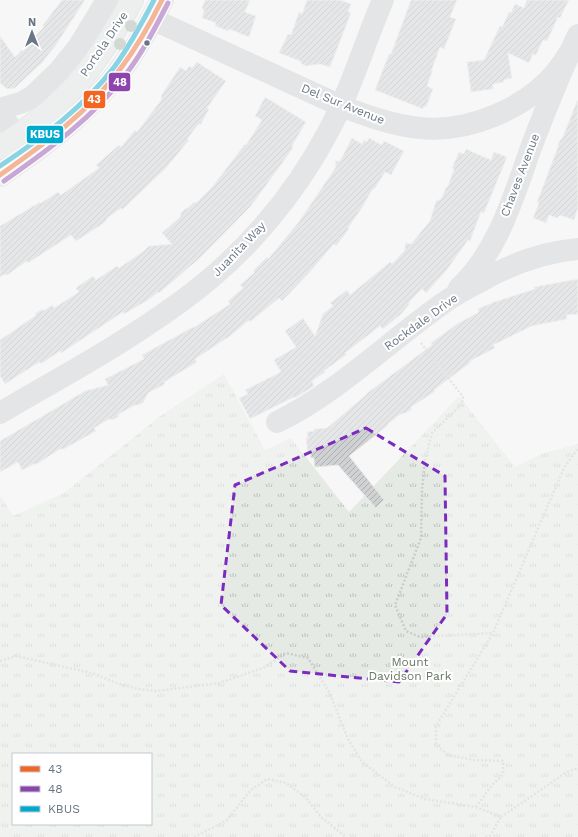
<svg xmlns="http://www.w3.org/2000/svg" width="578" height="837" viewBox="0 0 578 837" font-family="'Work Sans',sans-serif">
	<style>
		.park { fill: url(#park-tufts); fill-rule: evenodd }
		.building { fill: url(#building-hatch); stroke: #e6e6e6 }
		.lines { fill: none; stroke-linecap: round; stroke-linejoin: round }
		.major-casing { stroke: #d3d4d5; stroke-width: 24 }
		.path { stroke: #cbcccc; stroke-width: 2.5; stroke-dasharray: 2 2; stroke-linecap: butt }
		.minor { stroke: #cdced0; stroke-width: 22 }
		.major { stroke: #e1e2e3; stroke-width: 22 }
		.bus-1-casing { stroke: #fff; stroke-width: 8 }
		.bus-2-casing { stroke: #fff; stroke-width: 8 }
		.bus-3-casing { stroke: #fff; stroke-width: 8 }
		.bus-1 { stroke: #f26522; stroke-width: 5 }
		.bus-2 { stroke: #8e44ad; stroke-width: 5 }
		.bus-3 { stroke: #00a9ce; stroke-width: 5 }
		.tree { fill: #a7b1a6 }
		.marked { fill: none; stroke: #7b2cbf; stroke-width: 3; stroke-dasharray: 8 5; stroke-linejoin: round }
		.bus-dot { fill: #697685; stroke: #fff; stroke-width: 1.5 }
		.labels { text-anchor: middle; stroke-width: 4; stroke-linejoin: round; paint-order: stroke }
		.street-label { font-size: 12px; fill: #697685; stroke: #fff }
		.park-label { font-size: 12px; fill: #667864; stroke: #fff }
		.line-badge { stroke: #fff; stroke-width: 1.5 }
		.badge-label { font-size: 11px; text-anchor: middle; font-weight: bold; fill: #fff }
	</style>
	<defs>
		<pattern id="park-tufts" width="24" height="20" patternUnits="userSpaceOnUse"><rect width="24" height="20" fill="#e6eae5"/><path d="M3 7l-1-3M5 7V3M7 7l1-3M15 17l-1-3M17 17v-4M19 17l1-3" fill="none" stroke="#bec2bf"/></pattern>
		<pattern id="building-hatch" width="6" height="6" patternUnits="userSpaceOnUse"><rect width="6" height="6" fill="#cfd1d2"/><path d="M-1 1l2-2M0 6l6-6M5 7l2-2" fill="none" stroke="#acaeb0"/></pattern>
	</defs>
	<rect width="100%" height="100%" fill="#f7f7f7"/>
	<!-- park -->
	<path class="park" d="M224 374 265 450 291 438 349 512 459 396 515 467 541 454 578 444V837H0V495L13 516 64 493 159 417ZM13 754H151V824H13Z"/>
	<!-- building -->
	<path class="building" d="M62 0H85L56 45 44 60V61L22 81 15 88 7 89 0 83V36L15 57 44 27 42 26Z
		M205 0H250L245 12 256 16 249 37 229 29 228 31 215 26 216 23 202 18 204 11 202 8Z
		M307 0H340L351 4 348 12 351 13 330 67 320 64 306 66 302 64 300 61 279 53 288 34 291 35 299 12 302 14Z
		M411 0H457L450 17 456 19 444 49 440 47 432 69V72L427 86 433 89 426 107 424 106 423 109 375 90 389 54H391Z
		M527 0H569L560 18 558 17 547 41 543 40 536 55 533 54 529 63 508 53 512 78 504 80V82L493 84V89L471 92 467 62 484 60 500 26 502 27 509 12 511 13 515 4 524 8Z
		M197 62 226 81 207 108 209 109 201 124 198 125 187 139 189 140 166 168 122 210 121 208 107 218 106 221 101 225 76 241 71 235 28 263 27 261 7 275 5 274 0 277V226L40 202 41 203 58 192 61 195 99 168 96 165 119 145 121 147 135 130 137 132 162 99 161 96 180 67 186 71 189 66 192 68Z
		M265 97 306 122 293 144 292 147 293 148 251 206 200 258 159 293 158 292 148 300 124 314 123 312 61 353 60 351 41 364 40 362 36 364 5 384 0 376V340L35 316 36 313 41 310H45L52 305 54 308 79 292 76 288 93 276 96 280 117 266 119 268 144 251 149 246 172 244 162 233 180 217 181 213 185 209 188 208 194 202 196 203 213 186 245 144 246 145 262 120 255 116Z
		M577 101H578V208L574 220 560 215 557 218 549 215 546 223 533 218 539 203 537 202 558 147V145L560 140 562 139Z
		M352 138 362 144 364 140 367 142 369 138 382 145 384 141 404 151 391 175 385 172 375 188 372 190 363 206 348 228 349 229 336 246 334 244 308 274 282 301 279 298 250 322 249 320 230 336 195 359 197 362 164 382 165 384 148 393 143 403 138 405H135L119 414 118 417 113 420 109 419 94 428 96 431 64 449H60L37 464H34L22 470 18 462 0 472V441L85 391 108 385 105 379 144 359 142 355 193 327V328L230 304 228 301 243 288 240 285 255 272 253 271 267 257 268 259 298 223 336 167 335 161H340Z
		M466 149 491 160 494 152 507 157 484 213 481 212 470 241 468 240 446 271 426 293 422 289 409 302V305L400 315 383 329 380 326 345 353 347 354 324 371 325 372 312 381 314 386 295 398 294 397 250 419 239 398 248 394 245 390 281 372 274 360 296 347 285 331 303 318 315 336 323 314 333 306 330 303 347 290 350 295 390 262 392 264 405 250V243L411 244 430 221 436 201 441 199 446 188 448 186 454 169 452 168 459 152 464 154Z
		M578 279V314L566 315 567 319 532 326 493 345 495 348 470 361V363L435 389 434 392 411 407V410L405 413 399 415 388 424 387 426 349 456 384 500 376 508 338 465 315 467 314 458H311V453L308 454 306 438H308L307 432 314 431V429L327 428 367 394H366L432 345 431 343 457 324 479 312 478 309 494 302 535 289 534 287Z"/>
	<g class="lines">
		<defs>
			<path id="major" d="M0 148C16 137 32 125 47 113 84 83 110 41 132 0
				M0 175C41 147 82 117 114 78 133 55 148 27 162 0"/>
		</defs>
		<!-- major casing -->
		<use href="#major" class="major-casing"/>
		<!-- path -->
		<path class="path" d="M421 343 461 394 463 397 462 404 432 433 425 460 422 490 421 538 395 605 406 631 420 637 493 633
			M0 661 16 656 92 673 119 684 139 689 156 691 219 683 263 668 286 653 308 658 329 692 348 739 362 762 395 787 425 799 476 807 501 817 490 836 485 837
			M476 807 492 785 503 775V761L474 760 448 755 436 745V726L493 633 564 468 578 448
			M501 817 567 772 578 768
			M194 837 226 821 251 790 267 779 286 783 305 797 321 817 346 837"/>
		<!-- minor -->
		<path class="minor" d="M152 19 341 106C367 116 392 125 420 128 468 133 525 109 556 72 561 66 565 59 570 52
			M0 109 23 102 33 96 59 71 79 46 107 0
			M0 113 17 136
			M459 288C499 251 514 194 532 145 546 108 561 71 578 35
			M0 413C61 377 125 343 183 300 242 257 294 197 328 132 351 90 364 44 383 0
			M277 422C338 392 387 343 442 304 454 295 468 288 481 281 511 264 543 252 578 249"/>
		<!-- major -->
		<use href="#major" class="major"/>
		<defs>
			<path id="bus-1" d="M0 175C44 144 89 112 121 68 137 47 150 24 162 0"/>
			<path id="bus-2" d="M4 181C48 150 93 118 126 74 143 52 155 28 168 3"/>
			<path id="bus-3" d="M0 166C42 138 84 107 115 66 130 45 142 23 154 0"/>
		</defs>
		<!-- bus-1 casing -->
		<use href="#bus-1" class="bus-1-casing"/>
		<!-- bus-2 casing -->
		<use href="#bus-2" class="bus-2-casing"/>
		<!-- bus-3 casing -->
		<use href="#bus-3" class="bus-3-casing"/>
		<!-- bus-1 -->
		<use href="#bus-1" class="bus-1"/>
		<!-- bus-2 -->
		<use href="#bus-2" class="bus-2"/>
		<!-- bus-3 -->
		<use href="#bus-3" class="bus-3"/>
	</g>
	<!-- trees -->
	<g class="tree">
		<circle cx="131" cy="26" r="6"/>
		<circle cx="120" cy="44" r="6"/>
	</g>
	<!-- marked area -->
	<path d="M0 0H578V837H0ZM366 428 445 476 447 614 399 682 290 671 221 605 235 485Z" fill="#f7f7f7" fill-opacity=".55" fill-rule="evenodd"/>
	<path class="marked" d="M366 428 445 476 447 614 399 682 290 671 221 605 235 485Z"/>
	<!-- markers -->
	<circle class="bus-dot" cx="147" cy="43" r="3.5"/>
	<g class="labels">
		<!-- street labels -->
		<g class="street-label">
			<text transform="translate(104 44) rotate(-56)" y="4">Portola Drive</text>
			<text transform="translate(343 104) rotate(22)" y="4">Del Sur Avenue</text>
			<text transform="translate(520 175) rotate(-69)" y="4">Chaves Avenue</text>
			<text transform="translate(239 249) rotate(-46)" y="4">Juanita Way</text>
			<text transform="translate(421 322) rotate(-36)" y="4">Rockdale Drive</text>
		</g>
		<!-- park labels -->
		<g class="park-label">
			<text x="410" y="666">Mount<tspan x="410" dy="14">Davidson Park</tspan></text>
		</g>
	</g>
	<g class="line-badge">
		<rect x="108" y="72" width="23" height="20" rx="4" fill="#8e44ad"/>
		<rect x="83" y="90" width="23" height="19" rx="4" fill="#f26522"/>
		<rect x="26" y="125" width="38" height="19" rx="4" fill="#00a9ce"/>
	</g>
	<g class="badge-label">
		<text x="120" y="86">48</text>
		<text x="94" y="103">43</text>
		<text x="45" y="138">KBUS</text>
	</g>
	<!-- legend -->
	<rect x="12" y="753" width="140" height="72" fill="#ffffff" stroke="#c3c8ce"/>
	<rect x="20" y="766" width="20" height="6" fill="#f26522" stroke="#c3c8ce"/>
	<text x="48" y="773" font-size="12" fill="#697685">43</text>
	<rect x="20" y="786" width="20" height="6" fill="#8e44ad" stroke="#c3c8ce"/>
	<text x="48" y="793" font-size="12" fill="#697685">48</text>
	<rect x="20" y="806" width="20" height="6" fill="#00a9ce" stroke="#c3c8ce"/>
	<text x="48" y="813" font-size="12" fill="#697685">KBUS</text>
	<!-- north arrow -->
	<g transform="translate(32 32)" stroke="#ffffff" stroke-width="3" paint-order="stroke">
	<path d="M0-3L7 15L0 10L-7 15Z" fill="#697685"/>
	<text y="-6" font-size="11" font-weight="bold" text-anchor="middle" fill="#697685">N</text>
	</g>
</svg>
